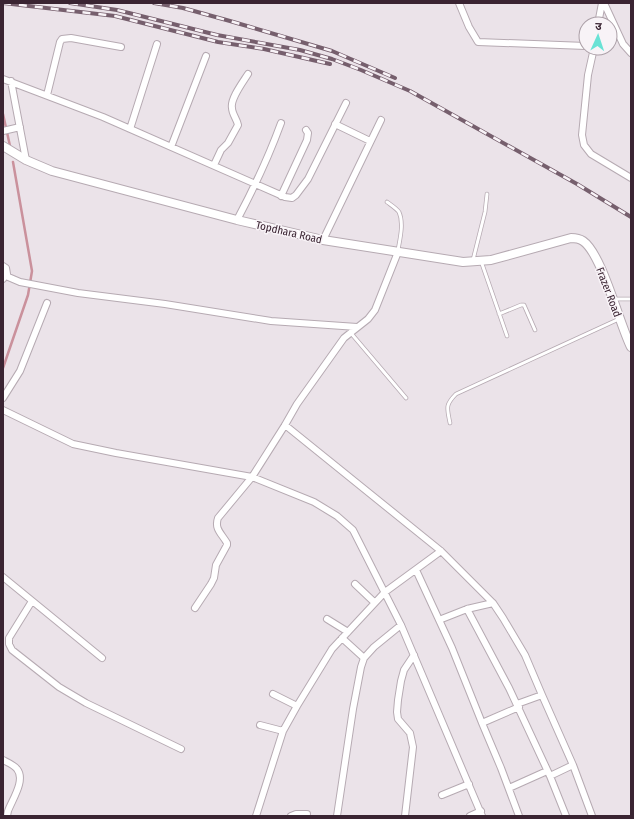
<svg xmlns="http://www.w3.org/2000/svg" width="634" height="819" viewBox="0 0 634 819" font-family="'Fira Sans Condensed','Noto Sans Devanagari',sans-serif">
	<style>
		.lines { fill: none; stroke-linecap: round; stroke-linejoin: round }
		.stream { stroke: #ca919c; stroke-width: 2.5 }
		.service-casing { stroke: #b6aab2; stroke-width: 4.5 }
		.minor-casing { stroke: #b6aab2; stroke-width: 8 }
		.tertiary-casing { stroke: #b6aab2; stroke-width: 10 }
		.service { stroke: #fff; stroke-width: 3 }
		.minor { stroke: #fff; stroke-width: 6 }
		.tertiary { stroke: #fff; stroke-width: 8 }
		.rail-casing { stroke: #765f6d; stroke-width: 4 }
		.rail { stroke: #f8f3f7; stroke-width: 2.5; stroke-dasharray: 8; stroke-linecap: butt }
		.labels { text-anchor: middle; stroke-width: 3; stroke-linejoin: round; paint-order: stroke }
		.street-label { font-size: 11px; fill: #3a2432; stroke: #f8f3f7 }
	</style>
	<rect width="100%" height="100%" fill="#ebe3e9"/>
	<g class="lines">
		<!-- stream -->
		<path class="stream" d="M3 114 10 146
			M3 368 28 295 32 271 13 162"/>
		<defs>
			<path id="service" d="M387 202C391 205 396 208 399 212 404 223 400 239 398 250
				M473 260 485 212 487 194
				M481 261 507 336
				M614 299H631
				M499 314 521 305H524L535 330
				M350 332 406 398
				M450 423C447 408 445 405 456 394L619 319"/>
			<path id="minor" d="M459 3 469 27 478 42 586 46
				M604 3 623 44 631 53
				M598 24 602 3
				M594 48 588 75 582 135 584 145 591 154 631 178
				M3 79 103 117 285 197 292 198 296 195 308 179 346 103
				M11 81 26 160
				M47 95 60 42 62 39 71 38 121 47
				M335 124 370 141
				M130 129 157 44
				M3 131 20 127
				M171 147 206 56
				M214 165 221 150 228 143 238 125C237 119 232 114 232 108 230 99 243 82 248 74
				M281 196 307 140 308 133 306 130
				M237 220C254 188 269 156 281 123
				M323 240 381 120
				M3 266 6 268 7 274 3 279
				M6 276 20 282 78 293 165 304 271 321 357 327
				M3 398 20 371 47 303
				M3 410 73 444 116 453 252 477 314 502 337 516 353 530 401 625 482 816
				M285 425 441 551 493 603 503 618 525 655 542 695 573 765 592 816
				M416 570 452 648 482 723 501 768 519 816
				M3 577 102 658
				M355 584 374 602
				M32 601 9 638V644L12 650 59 687 86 703 181 749
				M195 608 211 584 214 578 216 565 227 545V543C222 534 214 529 218 518L252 477 285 425 297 404 344 338 368 319 375 310 398 252
				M467 609 509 688 550 776 566 816
				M327 619 348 632
				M439 620 467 609 493 603
				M342 638 364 658
				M273 694 297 706
				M517 704 542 695
				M482 723 519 707
				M260 725 283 731
				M3 760C7 762 14 765 17 769 26 780 12 800 8 811L7 816
				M550 776 573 765
				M509 788 547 771
				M442 795 469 784
				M256 816 283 731 297 706 332 649 385 592 441 551
				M291 816 296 814H307
				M337 816 353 709 361 667 364 658 374 647 401 625
				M405 816 413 747 410 733 398 719 397 712 398 700 401 681 404 670 414 655
				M470 816 481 811"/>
			<path id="tertiary" d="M3 146 26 160 52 171 237 220 323 240 463 262 491 260 571 238C575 238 580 239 583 241 602 254 619 323 631 347"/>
		</defs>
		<!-- service casing -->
		<use href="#service" class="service-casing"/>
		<!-- minor casing -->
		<use href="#minor" class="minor-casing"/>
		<!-- tertiary casing -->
		<use href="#tertiary" class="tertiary-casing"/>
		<!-- service -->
		<use href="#service" class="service"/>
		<!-- minor -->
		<use href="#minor" class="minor"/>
		<!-- tertiary -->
		<use href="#tertiary" class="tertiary"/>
		<defs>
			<path id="rail" d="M3 3 115 16 218 42 264 49 330 64
				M70 3 117 10 217 35 300 50 332 59 361 70 410 91 577 184 631 217
				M154 3 183 8 230 21 332 51 395 78"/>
		</defs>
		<!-- rail casing -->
		<use href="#rail" class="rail-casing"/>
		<!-- rail -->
		<use href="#rail" class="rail"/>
	</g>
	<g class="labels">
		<!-- street labels -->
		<g class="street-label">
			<text transform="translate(289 232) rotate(13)" y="4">Topdhara Road</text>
			<text transform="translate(609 292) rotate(69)" y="4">Frazer Road</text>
		</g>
	</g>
	<!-- border -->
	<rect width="634" height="819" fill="none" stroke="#3a2432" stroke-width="8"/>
	<!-- north arrow -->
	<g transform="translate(598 36) rotate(3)"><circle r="19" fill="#f8f3f7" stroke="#aca0a8"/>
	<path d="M0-3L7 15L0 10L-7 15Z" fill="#69e2d5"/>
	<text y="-6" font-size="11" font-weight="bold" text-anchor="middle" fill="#3a2432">उ</text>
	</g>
</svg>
